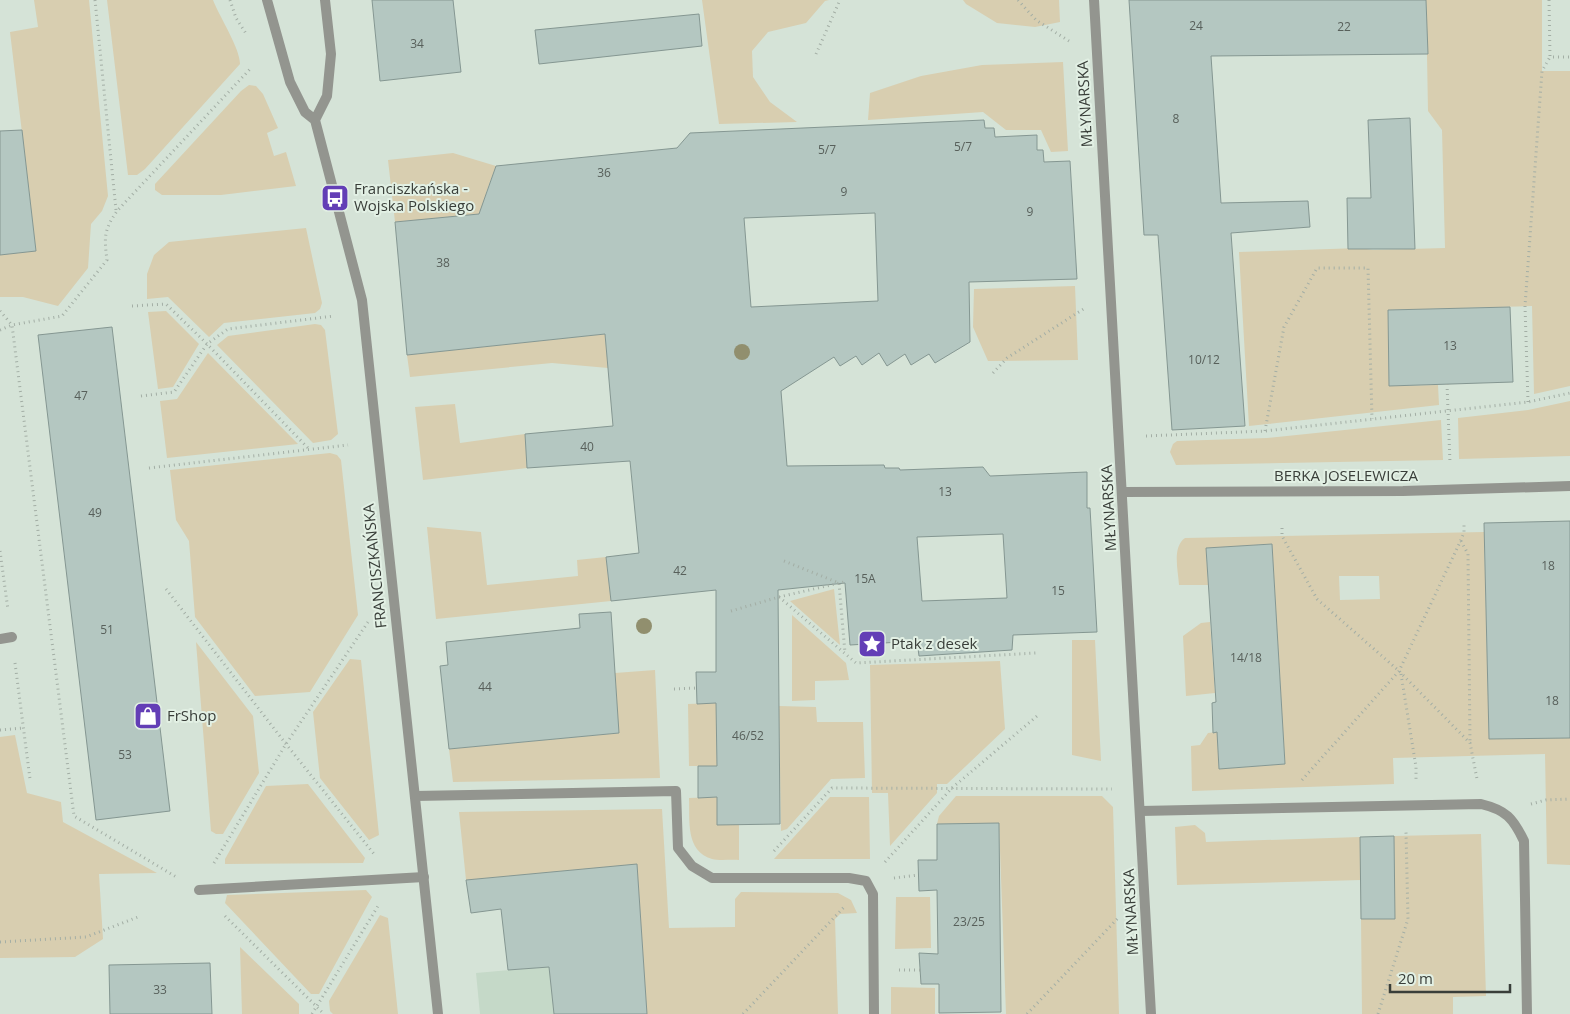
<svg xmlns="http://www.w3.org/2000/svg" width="1570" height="1014" viewBox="0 0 1570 1014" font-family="'Open Sans',sans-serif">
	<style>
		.built { fill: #c5d9c8 }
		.green { fill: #d8ceb0; fill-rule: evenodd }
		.building { fill: #b4c7c1; stroke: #859792; fill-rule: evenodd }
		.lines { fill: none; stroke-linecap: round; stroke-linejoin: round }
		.path { stroke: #a3aea5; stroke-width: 3; stroke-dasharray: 1 4; stroke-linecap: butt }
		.service { stroke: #93958f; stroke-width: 10 }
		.minor { stroke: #93958f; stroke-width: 10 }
		.tertiary { stroke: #93958f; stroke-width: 10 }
		.tree { fill: #918f6e }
		.labels { text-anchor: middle; stroke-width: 4; stroke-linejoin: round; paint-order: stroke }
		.number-label { font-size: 12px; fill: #58605b }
		.street-label { font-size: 15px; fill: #393e39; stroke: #e2f0e4 }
		.poi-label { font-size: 15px; fill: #393e39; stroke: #e2f0e4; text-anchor: start }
	</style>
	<rect width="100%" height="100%" fill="#d5e3d7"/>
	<!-- built -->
	<path class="built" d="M643 958 648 1014H480L476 973Z"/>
	<!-- green -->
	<path class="green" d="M34 0H89L108 196 102 211 91 224 88 268 58 306 23 297H0V255L36 250 10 32 38 27Z
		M107 0H213C220 18 240 48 240 64L145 169 137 175H128Z
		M702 0H829L825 1 806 23 768 32 752 51 753 77 770 102 797 122 719 124Z
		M963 0H1059L1060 22 1035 27 997 23 966 4Z
		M1426 0H1542V71H1570V386L1534 394 1532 306 1388 310 1389 386 1438 385 1439 405 1249 426 1239 252 1360 248 1373 250 1445 248 1442 130 1428 111Z
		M1063 62 1068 151 1051 152 1041 130H1006L983 112 868 120 870 93 921 76 982 65Z
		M249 85 256 86 263 94 278 128 267 133 274 156 286 152 296 186 221 195H162L155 190V184L241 91Z
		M453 153 496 166 486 193 488 213 395 222 388 160Z
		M306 228 322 303 320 309 315 313 224 323 209 337 168 297 147 299V274L154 255 169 242Z
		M1075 286 1078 360 988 361 973 327 974 289Z
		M166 311 199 344 173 387 158 389 148 312Z
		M315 324 321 325 325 330 338 434 331 440 313 443 217 345 228 336Z
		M605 334 608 368 552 363 410 377 407 355Z
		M208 353 298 444 167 458 160 401 177 399Z
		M1570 401V456L1459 459 1458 418 1528 410Z
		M455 404 460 443 525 434 527 468 423 480 415 407Z
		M1441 420 1443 460 1176 465 1170 452 1173 444 1177 441 1267 438Z
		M330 453 337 455 341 460 358 615 310 692 255 696 195 617 189 541 176 520 170 470Z
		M427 527 481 532 487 585 578 576 577 560 606 557 611 601 436 619Z
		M1484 532 1489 739 1570 738V865L1547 864 1545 754 1393 758 1394 784 1192 791 1191 746 1200 745 1208 733 1217 732 1219 769 1285 764 1272 544 1206 548 1208 585H1179C1178 570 1172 547 1185 538ZM1339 576H1379L1380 599 1340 600Z
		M834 589 840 645 790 601Z
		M792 615 846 663 849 680 815 681V700L792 701Z
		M1210 622 1215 693 1186 696 1183 636 1201 623Z
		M1072 640H1095L1101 761 1072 755Z
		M196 642 253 716 259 773 223 834H216L211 831Z
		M350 659 361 660 379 835 369 840 320 778 313 712Z
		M1000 661 1005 729 947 784H937V793L890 846 888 793H872L870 665Z
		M655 670 660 778 453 782 449 749 619 733 615 673Z
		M716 703 717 766H689L688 704Z
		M779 706 816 707 817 722H863L865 778 831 779 787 829 781 831Z
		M15 735 27 793 61 802 63 822 157 873 99 874 103 939 75 957 0 958V737Z
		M308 784 365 858 363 863 225 864V859L266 786Z
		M956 796H1102L1113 807 1119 1014H1006L999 823 937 824 939 816Z
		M717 797 739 825V860C731 859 720 861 712 859 685 851 690 820 689 798Z
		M830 797H869L870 859H774Z
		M662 809 669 928 735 927V899L741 892 838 893 851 900 857 913 840 914 835 919 838 1014H647L637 865 466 880 459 812Z
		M1195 825 1205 833 1206 842 1360 837 1361 880 1177 885 1175 827Z
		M1481 834 1486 996 1453 997V1014H1362L1361 919 1395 918 1394 836Z
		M366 890 372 897 319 994H311L225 903 227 895Z
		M896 897H930L931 948 895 949Z
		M380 915 388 918 398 1014H333L330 1011 329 1001Z
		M240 947 299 1004V1014H242Z
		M891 987 935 988V1014H891Z"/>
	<!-- building -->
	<path class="building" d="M372 0H453L461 72 380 81Z
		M1129 0H1426L1428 54 1211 56 1221 203 1308 201 1310 227 1231 233 1245 426 1172 430 1158 235H1144Z
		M699 14 702 46 539 64 535 30Z
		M1410 118 1415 249H1348L1347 198H1371L1368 120Z
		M984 120 985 128H994L995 137 1037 135V150H1043L1044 162 1070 161 1077 279 969 282 970 342 935 363 929 354 911 365 905 354 887 366 879 353 862 365 856 356 840 366 834 357 781 391 787 466 884 465 885 468H899L900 470 983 467 990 476 1087 472V508H1090L1097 632 1013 635 1012 650 919 656 917 641 850 645 845 583 778 590 780 824 717 825V797L698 798V766H717L716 703 697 704 696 672H716V590L611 601 606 557 639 553 630 461 527 468 525 434 613 426 605 334 407 355 395 222 479 214 496 166 677 148 690 133ZM875 213 878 301 751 307 744 218ZM1003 534 1007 598 922 601 917 537Z
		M22 130 36 251 0 255V131Z
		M1510 307 1513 382 1389 386 1388 310Z
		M112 327 170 811 96 820 38 335Z
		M1570 521V738L1489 739 1484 523Z
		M1272 544 1285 764 1219 769 1217 732 1213 733 1212 703 1216 702 1206 548Z
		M611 612 619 733 449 749 440 666 448 665 446 642 580 628 579 614Z
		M999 823 1001 1012 939 1013V984H921L919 953 938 954 937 890 919 891 918 860H937V824Z
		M1394 836 1395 919H1361L1360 837Z
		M637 864 647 1014H554L549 967 508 970 501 909 471 913 466 880Z
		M210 963 212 1014H110L109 965Z"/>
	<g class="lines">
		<!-- path -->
		<path class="path" d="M95 0 116 210
			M230 0 236 18 247 35
			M1018 0 1036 20 1069 41
			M1549 0 1550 57H1570
			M816 54 840 0
			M132 306 166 304 207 344 309 449
			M0 311 12 325 74 816 178 878
			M0 330 12 325 62 316 107 260C104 237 104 230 117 211L252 67
			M993 373 1007 358 1085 308
			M1447 384 1450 463
			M141 396 174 392 207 344 228 329 334 316
			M1528 402 1525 306 1542 71 1550 57
			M1265 431 1284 327 1317 268H1368L1372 419
			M1146 436 1265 431 1528 402 1570 393
			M149 468 348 445
			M1282 528V536L1317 599 1399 671 1470 743 1477 779
			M1461 541 1468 554 1470 743
			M0 551 8 610
			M784 561 839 583 845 653
			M166 589 286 744 374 854
			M779 597 856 663 1036 653
			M731 611 779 597 844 582
			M15 663 30 779
			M1401 674 1416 767V779
			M674 689 697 688
			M0 730 23 728
			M1302 780 1399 671 1461 540 1464 532V525
			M1531 804 1546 800 1570 799
			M774 851 832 788 1112 789
			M885 862 952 788 1037 716
			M214 863 286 744 368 622
			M894 878 918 875
			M225 916 324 1014
			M0 942 86 937 138 917
			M899 970H920
			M312 1014 378 906
			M743 1014 846 905
			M1027 1014 1119 917
			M1378 1014 1408 919 1406 832"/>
		<!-- service -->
		<path class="service" d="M415 796 676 791 678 848 692 866 712 878H849L866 881 873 894 874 1014
			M1141 811 1481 804C1506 810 1513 818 1524 841L1527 1014
			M199 890 424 877"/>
		<!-- minor -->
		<path class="minor" d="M1094 0 1151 1014
			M1122 492 1403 491 1570 486
			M0 639 12 637"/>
		<!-- tertiary -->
		<path class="tertiary" d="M267 0 290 82 305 112 315 120 362 300 438 1014
			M315 120 327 96 331 54 325 0"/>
	</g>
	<!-- trees -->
	<g class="tree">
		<circle cx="742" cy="352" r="8"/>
		<circle cx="644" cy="626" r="8"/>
	</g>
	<!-- icons -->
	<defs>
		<symbol id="bus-square" viewBox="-11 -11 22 22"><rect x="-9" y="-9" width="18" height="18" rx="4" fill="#633eb6" stroke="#e2f0e4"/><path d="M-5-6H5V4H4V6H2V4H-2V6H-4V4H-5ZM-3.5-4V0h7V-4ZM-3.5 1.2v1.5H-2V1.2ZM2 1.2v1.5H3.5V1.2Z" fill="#fff"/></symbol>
		<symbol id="sight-square" viewBox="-11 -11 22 22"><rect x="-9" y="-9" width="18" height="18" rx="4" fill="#633eb6" stroke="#e2f0e4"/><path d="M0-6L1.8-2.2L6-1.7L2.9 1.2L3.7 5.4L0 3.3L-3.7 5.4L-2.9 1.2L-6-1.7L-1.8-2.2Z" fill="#fff"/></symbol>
		<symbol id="shop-square" viewBox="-11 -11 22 22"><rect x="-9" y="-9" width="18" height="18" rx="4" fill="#633eb6" stroke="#e2f0e4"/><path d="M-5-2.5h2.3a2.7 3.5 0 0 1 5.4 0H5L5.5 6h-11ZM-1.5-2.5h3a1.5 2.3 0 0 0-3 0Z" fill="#fff"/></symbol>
	</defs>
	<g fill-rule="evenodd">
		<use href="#bus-square" x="319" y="182" width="32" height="32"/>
		<use href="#sight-square" x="856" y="628" width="32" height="32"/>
		<use href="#shop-square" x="132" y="700" width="32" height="32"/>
	</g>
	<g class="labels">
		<!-- number labels -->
		<g class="number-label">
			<text x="1196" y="30">24</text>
			<text x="1344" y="31">22</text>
			<text x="417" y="48">34</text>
			<text x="1176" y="123">8</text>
			<text x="963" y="151">5/7</text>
			<text x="827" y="154">5/7</text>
			<text x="604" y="177">36</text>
			<text x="844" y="196">9</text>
			<text x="1030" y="216">9</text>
			<text x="443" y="267">38</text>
			<text x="1450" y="350">13</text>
			<text x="1204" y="364">10/12</text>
			<text x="81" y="400">47</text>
			<text x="587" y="451">40</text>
			<text x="945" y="496">13</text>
			<text x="95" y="517">49</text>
			<text x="1548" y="570">18</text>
			<text x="680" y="575">42</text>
			<text x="865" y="583">15A</text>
			<text x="1058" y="595">15</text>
			<text x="107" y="634">51</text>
			<text x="1246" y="662">14/18</text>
			<text x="485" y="691">44</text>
			<text x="1552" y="705">18</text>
			<text x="748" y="740">46/52</text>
			<text x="125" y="759">53</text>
			<text x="969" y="926">23/25</text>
			<text x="160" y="994">33</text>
		</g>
		<!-- street labels -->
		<g class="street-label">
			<text transform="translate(1085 104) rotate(-93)" y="5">MŁYNARSKA</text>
			<text x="1346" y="481">BERKA JOSELEWICZA</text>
			<text transform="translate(1109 508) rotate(-93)" y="5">MŁYNARSKA</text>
			<text transform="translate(375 566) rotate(-96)" y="5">FRANCISZKAŃSKA</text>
			<text transform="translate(1131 912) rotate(-93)" y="5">MŁYNARSKA</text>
		</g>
		<!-- poi labels -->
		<g class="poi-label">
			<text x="354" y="194">Franciszkańska -<tspan x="354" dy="17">Wojska Polskiego</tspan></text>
			<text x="891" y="649">Ptak z desek</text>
			<text x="167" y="721">FrShop</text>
		</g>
	</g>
	<!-- scale -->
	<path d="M1390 984v8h120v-8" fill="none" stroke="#393e39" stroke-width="2.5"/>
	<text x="1398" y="984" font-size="15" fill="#393e39" stroke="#e2f0e4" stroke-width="4" paint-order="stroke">20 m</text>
</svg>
